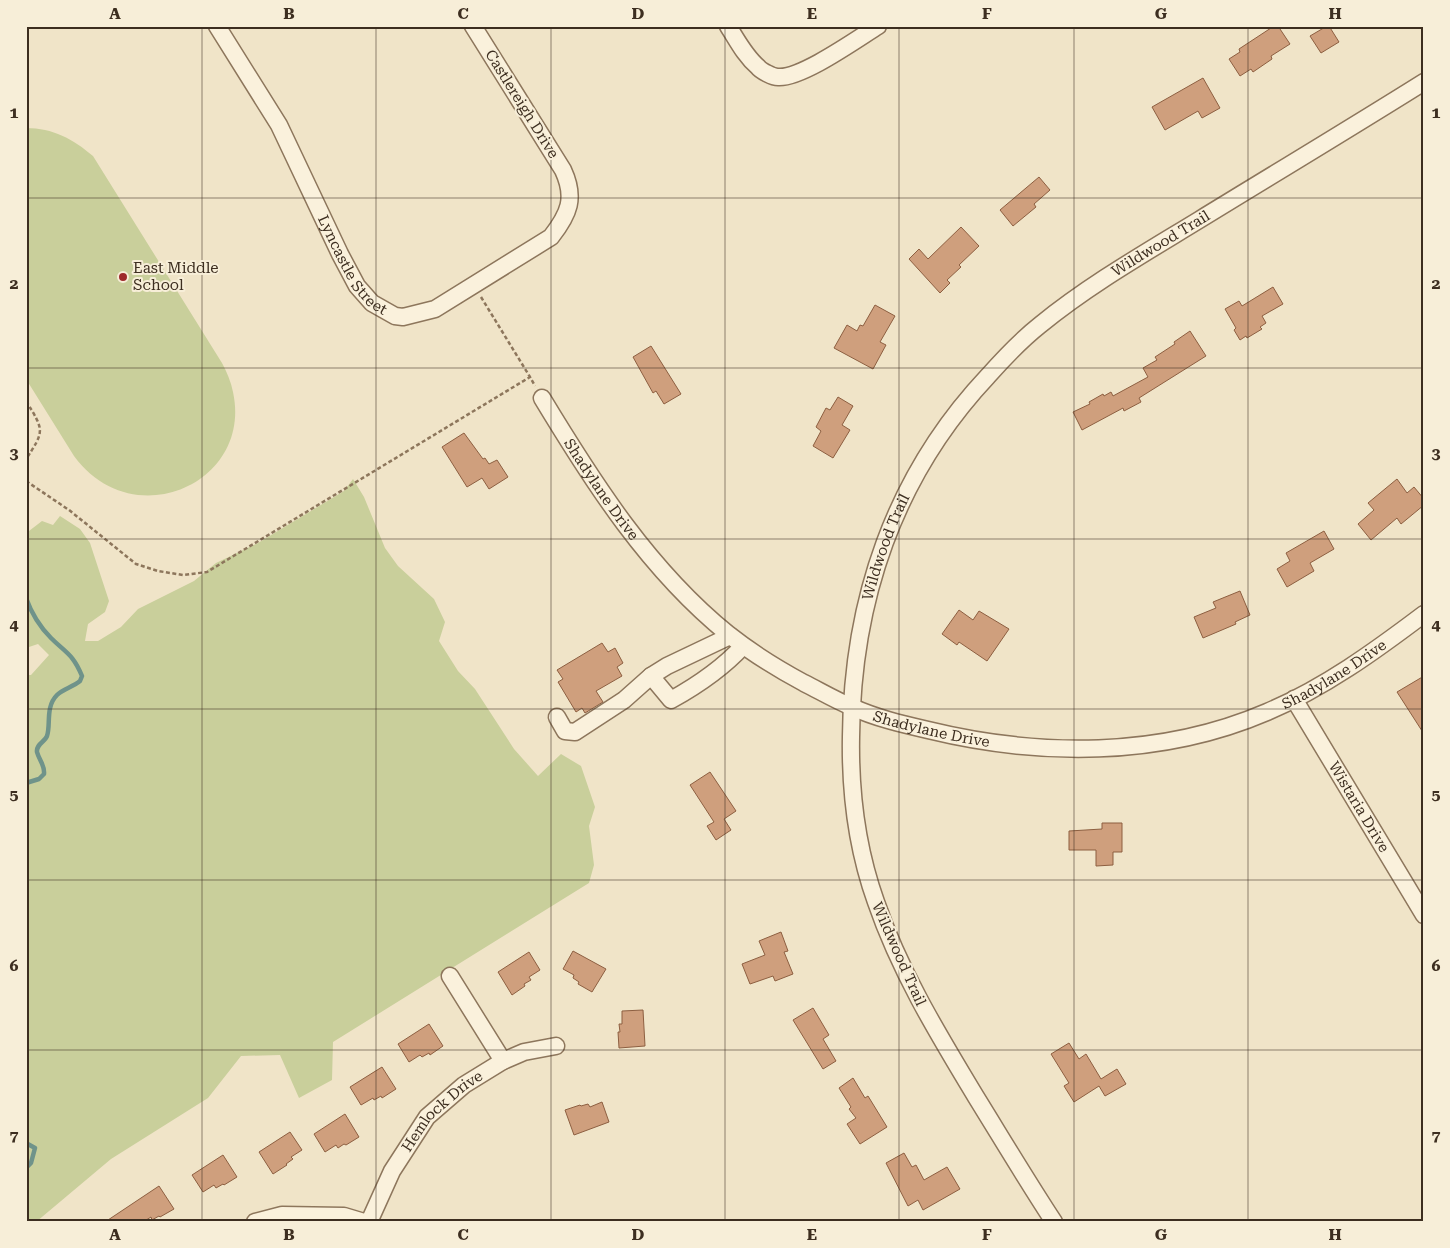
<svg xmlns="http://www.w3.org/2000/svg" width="1450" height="1248" viewBox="0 0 1450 1248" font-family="'Roboto Serif',serif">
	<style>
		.green { fill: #c9cf9b }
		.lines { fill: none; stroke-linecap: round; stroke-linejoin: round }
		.stream { stroke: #6f938a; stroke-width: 4.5 }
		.building { fill: #cf9f7d; stroke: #8d5f41 }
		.minor-casing { stroke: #8d765c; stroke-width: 19 }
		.path { stroke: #8d765c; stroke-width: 2.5; stroke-dasharray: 4 2.5; stroke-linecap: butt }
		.minor { stroke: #faf1dc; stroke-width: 16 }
		.grid { fill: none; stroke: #3d2e20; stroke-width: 1; stroke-opacity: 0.55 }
		.poi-dot { fill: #9e2a2b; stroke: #f7eed8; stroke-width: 2 }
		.labels { text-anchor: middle; stroke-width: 4; stroke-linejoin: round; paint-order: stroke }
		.street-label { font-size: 15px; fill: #3d2e20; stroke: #f7eed8 }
		.poi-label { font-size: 15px; fill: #3d2e20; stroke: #f7eed8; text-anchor: start }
		.neatline { fill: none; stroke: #3d2e20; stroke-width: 2 }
		.grid-label { font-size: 16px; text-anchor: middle; font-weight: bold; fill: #3d2e20 }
	</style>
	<rect width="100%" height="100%" fill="#f0e4c8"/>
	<!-- green -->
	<path class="green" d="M26 128C53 128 73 139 93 156L222 363C227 372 231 382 233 392 253 484 132 536 74 456L26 379Z
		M353 479 364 497 385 548 398 566 434 599 445 622 439 641 458 671 475 689 514 749 538 776 561 754 581 766 595 807 589 826 594 865 589 883 333 1042 332 1080 299 1098 280 1055 241 1056 208 1098 111 1159 36 1222H26V675H31L49 655 38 644 26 648V541L29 531 42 521 53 525 60 516 80 529 90 543 109 601 105 612 88 624 85 641H98L121 627 138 609 194 581 216 563 258 543 344 491Z"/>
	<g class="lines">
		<!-- stream -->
		<path class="stream" d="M26 598C31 612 40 627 51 638 66 653 73 654 82 676L80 681C73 687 63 689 57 695 45 707 51 725 47 736 45 742 36 744 37 752 39 760 45 765 44 774L39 779 26 783
			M26 1143 35 1148 31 1163 26 1168"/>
	</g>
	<!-- building -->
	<path class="building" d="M1274 26H1278L1290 44 1271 56 1272 59 1253 72 1251 69 1240 76 1229 59 1240 52 1239 49Z
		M1327 26H1329L1339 42 1321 53 1310 36Z
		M1203 78 1220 108 1202 118 1198 111 1165 130 1152 107Z
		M1039 177 1050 190 1034 204 1036 207 1013 226 1000 210Z
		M961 227 979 246 959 265 961 267 947 280 950 283 940 293 909 259 919 249 928 259Z
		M1273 287 1283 304 1262 316 1266 323 1260 327 1262 329 1247 338 1246 336 1240 340 1234 330 1236 328 1225 309 1239 301 1242 306Z
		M875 305 895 316 880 342 886 345 873 369 834 348 847 325 857 331 860 325 863 326Z
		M1190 331 1206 356 1139 398 1141 402 1124 411 1123 408 1082 430 1073 412 1090 404 1089 402 1103 394 1104 396 1111 392 1113 396 1148 377 1143 368 1157 360 1155 357 1175 344 1174 342Z
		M651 346 681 394 664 404 656 391 653 393 633 357Z
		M838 397 853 406 842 425 850 430 833 458 813 446 821 431 816 427 826 408 830 410Z
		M464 433 483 459 485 458 489 464 497 460 508 477 489 489 482 478 467 487 442 447Z
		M1397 479 1407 493 1414 487 1424 499V505L1401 524 1397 518 1371 540 1358 524 1374 510 1368 503Z
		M1324 531 1334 549 1310 563 1314 571 1287 587 1277 569 1290 561 1286 553Z
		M1240 591 1250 615 1235 622 1236 624 1203 638 1194 617 1216 608 1213 602Z
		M959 610 973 620 979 611 1009 629 987 661 959 642 957 645 942 634Z
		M602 643 608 652 615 648 623 663 617 667 622 676 596 691 603 702 585 713 582 708 576 712 558 682 563 679 557 670Z
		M1424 676V734L1397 692Z
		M710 772 736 811 724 819 731 830 716 840 707 826 714 822 690 785Z
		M1102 823H1122V852H1113V865L1096 866V850H1069V831L1102 829Z
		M781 932 788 951 784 952 793 974 775 981 773 976 750 984 742 964 765 955 759 941Z
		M573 951 606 969 592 992 578 984 579 982 573 978 574 975 563 969Z
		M529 952 540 970 529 977 531 980 524 984 525 986 512 995 498 972Z
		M813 1008 829 1035 823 1039 836 1061 823 1069 793 1020Z
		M643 1010 645 1046 619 1048 618 1032H620L619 1024H622V1011Z
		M429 1024 443 1046 430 1055 429 1053 422 1057 420 1055 409 1062 398 1044Z
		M1069 1043 1079 1059 1086 1054 1101 1079 1117 1069 1126 1084 1105 1096 1099 1086 1074 1102 1064 1086 1069 1083 1051 1054Z
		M382 1067 396 1089 382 1098 381 1096 374 1100 373 1098 361 1105 350 1087Z
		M853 1078 865 1098 868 1096 887 1127 860 1144 847 1124 856 1118 849 1109 851 1107 839 1088Z
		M602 1102 609 1122 574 1135 565 1110 580 1105 581 1106 588 1104 590 1107Z
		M345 1114 359 1137 346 1145 344 1144 338 1148 336 1145 325 1152 314 1134Z
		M290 1132 302 1150 291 1157 293 1159 286 1164 287 1165 273 1174 259 1152Z
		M904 1153 912 1167 916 1165 924 1180 947 1167 960 1189 923 1210 918 1200 908 1206 886 1163Z
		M223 1155 237 1177 224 1185 223 1184 216 1188 214 1185 203 1192 192 1175Z
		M159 1186 174 1209 160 1217 159 1216 152 1220 151 1217 143 1222H105Z"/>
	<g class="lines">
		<defs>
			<g id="minor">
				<path id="s1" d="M217 26 279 125 340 254 357 286 372 303 395 316 403 317 435 309 551 237C569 214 576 198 563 170L473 26"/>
				<path d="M728 26C737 40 745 56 758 67 761 71 773 77 778 77 801 79 857 39 878 26"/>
				<path id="s2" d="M542 398C594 484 649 570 728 634 752 653 778 669 804 683 820 691 835 700 852 707 876 718 902 724 928 730 1039 757 1160 758 1267 712 1324 688 1375 651 1424 614"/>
				<path d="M651 676 671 700C698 685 722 669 743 646"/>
				<path id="s3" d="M1294 699 1424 915"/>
				<path d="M557 717 565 731 575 732 624 700 651 676 667 666 730 636"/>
				<path d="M450 976 503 1061"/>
				<path d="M255 1222 282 1215 344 1216 364 1222"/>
				<path id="s4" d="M369 1222 392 1171 427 1117 464 1085 503 1061 524 1052 556 1046"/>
				<path id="s5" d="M1054 1222C1027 1181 1002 1139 976 1097 938 1034 900 972 876 902 857 849 850 793 851 737 852 601 894 476 988 376 1004 358 1021 340 1040 325 1089 285 1145 253 1199 220 1274 174 1349 129 1424 82"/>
			</g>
		</defs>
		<!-- minor casing -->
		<use href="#minor" class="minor-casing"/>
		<!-- path -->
		<path class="path" d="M481 297 530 377
			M26 401C44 430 45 431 26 459
			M26 481 69 510 136 564 158 571 183 575 207 572 530 377 535 386"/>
		<!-- minor -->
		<use href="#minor" class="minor"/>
	</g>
	<!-- grid -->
	<path class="grid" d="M202 26V1222M376 26V1222M551 26V1222M725 26V1222M899 26V1222M1074 26V1222M1248 26V1222M26 198H1424M26 368H1424M26 539H1424M26 709H1424M26 880H1424M26 1050H1424"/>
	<!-- markers -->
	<circle class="poi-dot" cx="123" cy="277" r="5"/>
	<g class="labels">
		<!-- street labels -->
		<g class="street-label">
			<text transform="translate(522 104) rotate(58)" y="5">Castlereigh Drive</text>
			<text dy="5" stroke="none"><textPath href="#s5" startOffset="1149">Wildwood Trail</textPath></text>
			<text dy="5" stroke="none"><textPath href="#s1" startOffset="276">Lyncastle Street</textPath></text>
			<text dy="5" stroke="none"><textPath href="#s2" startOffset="109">Shadylane Drive</textPath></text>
			<text dy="5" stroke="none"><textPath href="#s5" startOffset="729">Wildwood Trail</textPath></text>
			<text dy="5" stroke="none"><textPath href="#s2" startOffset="948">Shadylane Drive</textPath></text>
			<text dy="5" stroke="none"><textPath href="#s2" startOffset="529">Shadylane Drive</textPath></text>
			<text dy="5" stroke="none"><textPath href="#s3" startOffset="126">Wistaria Drive</textPath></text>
			<text transform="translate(899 954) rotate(66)" y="5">Wildwood Trail</text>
			<text dy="5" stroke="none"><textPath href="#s4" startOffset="135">Hemlock Drive</textPath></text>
		</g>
		<!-- poi labels -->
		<g class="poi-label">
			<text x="133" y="273">East Middle<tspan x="133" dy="17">School</tspan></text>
		</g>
	</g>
	<!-- border -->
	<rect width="1450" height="1248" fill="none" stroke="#f7eed8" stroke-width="55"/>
	<rect x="28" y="28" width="1394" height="1192" class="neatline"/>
	<g class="grid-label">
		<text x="115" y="19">A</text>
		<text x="289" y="19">B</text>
		<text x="463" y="19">C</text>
		<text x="638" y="19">D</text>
		<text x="812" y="19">E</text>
		<text x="987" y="19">F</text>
		<text x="1161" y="19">G</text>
		<text x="1335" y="19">H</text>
		<text x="14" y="118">1</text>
		<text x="1436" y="118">1</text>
		<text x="14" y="289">2</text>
		<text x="1436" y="289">2</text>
		<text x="14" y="459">3</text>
		<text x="1436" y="459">3</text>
		<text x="14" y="630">4</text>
		<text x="1436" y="630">4</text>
		<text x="14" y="800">5</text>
		<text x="1436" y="800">5</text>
		<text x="14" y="971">6</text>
		<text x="1436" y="971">6</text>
		<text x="14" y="1141">7</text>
		<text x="1436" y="1141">7</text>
		<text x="115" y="1240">A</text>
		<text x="289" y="1240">B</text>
		<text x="463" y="1240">C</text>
		<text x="638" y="1240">D</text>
		<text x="812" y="1240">E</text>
		<text x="987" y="1240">F</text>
		<text x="1161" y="1240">G</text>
		<text x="1335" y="1240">H</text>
	</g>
</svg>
